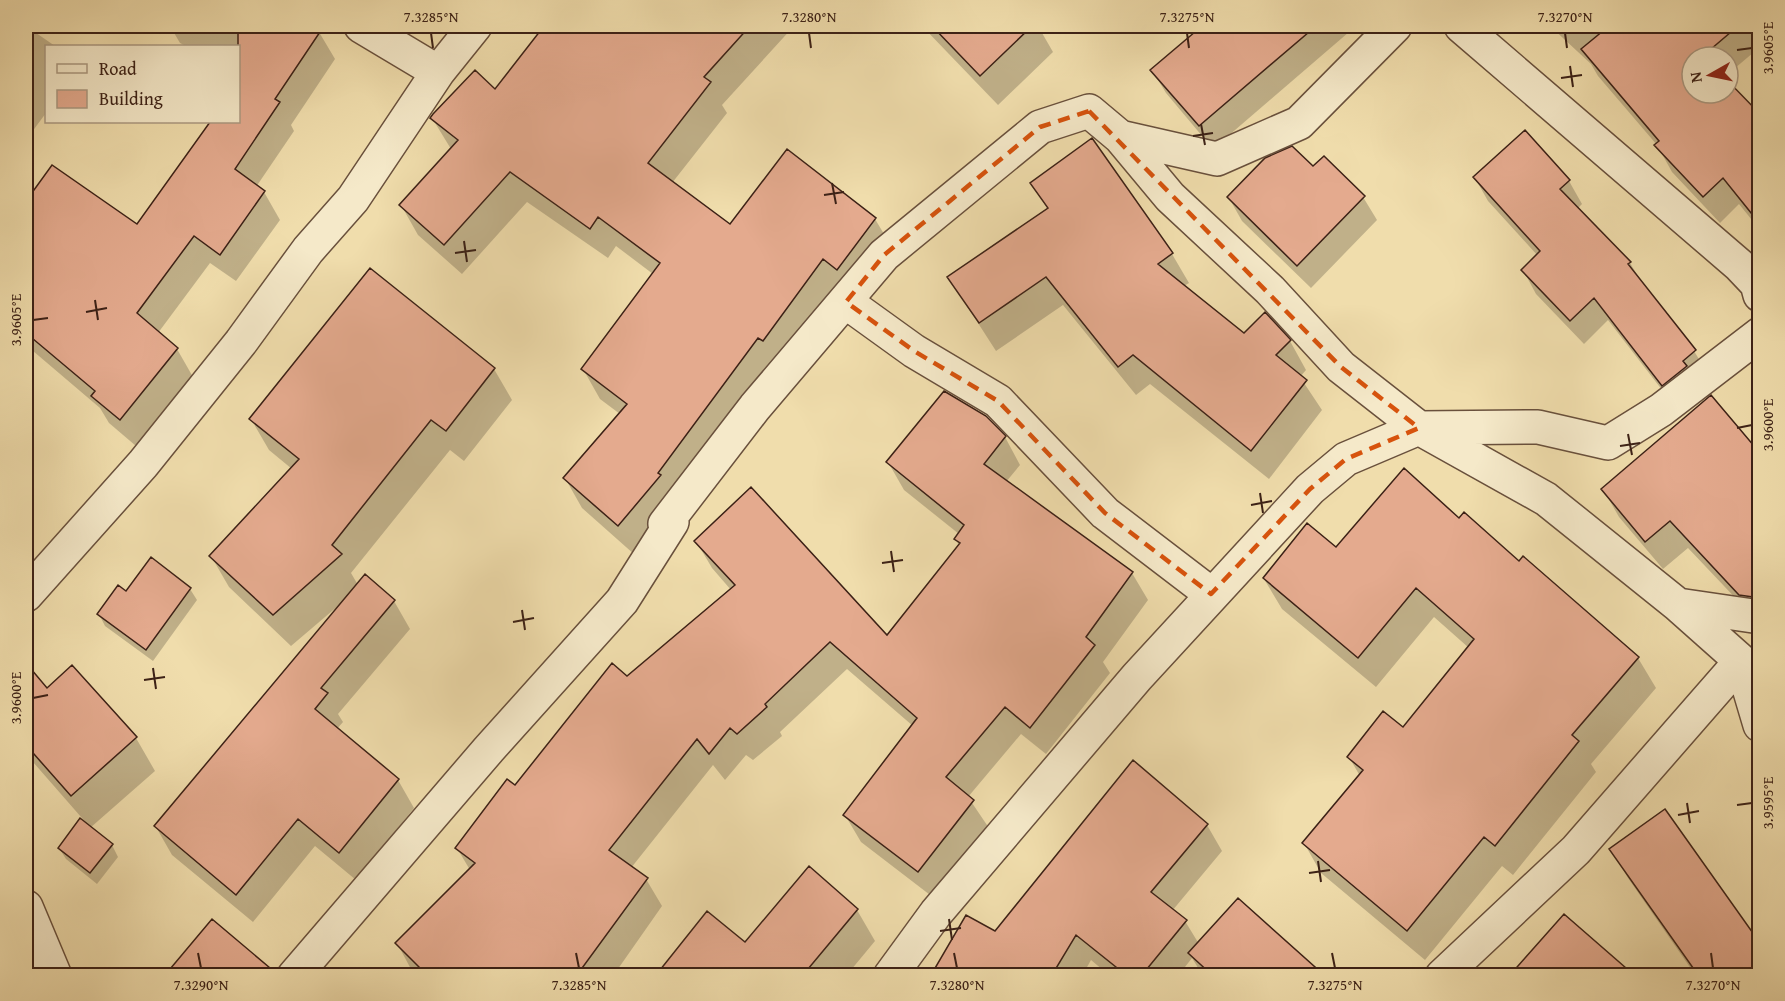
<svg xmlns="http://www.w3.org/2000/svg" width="1785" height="1001" viewBox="0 0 1785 1001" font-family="'Gentium Book Plus',serif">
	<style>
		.shadow { fill: #0003 }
		.building { fill: #e4aa8e; stroke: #3c2116; stroke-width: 1.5 }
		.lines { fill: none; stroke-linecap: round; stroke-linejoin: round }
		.minor-casing { stroke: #69503c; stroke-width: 36 }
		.minor { stroke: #f5e9c9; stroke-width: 33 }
		.marked { fill: none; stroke: #d7530d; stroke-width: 4.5; stroke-dasharray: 12 8; stroke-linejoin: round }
		.ticks { fill: none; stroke: #3c2116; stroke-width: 2 }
		.neatline { fill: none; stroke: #3c2116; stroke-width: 2 }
		.ticks-label { font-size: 15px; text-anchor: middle; fill: #3c2116 }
	</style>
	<rect width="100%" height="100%" fill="#f0ddac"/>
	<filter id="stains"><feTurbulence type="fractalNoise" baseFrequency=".00333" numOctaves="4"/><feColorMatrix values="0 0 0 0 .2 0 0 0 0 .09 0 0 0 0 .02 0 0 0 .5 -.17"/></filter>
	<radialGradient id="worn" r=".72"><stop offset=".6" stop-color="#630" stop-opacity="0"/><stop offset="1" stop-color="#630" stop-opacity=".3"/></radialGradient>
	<!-- shadow -->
	<path class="shadow" d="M26 26 55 46H46V113L26 140Z
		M170 26H310L319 32 335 59 291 125 294 131 256 187 264 192 280 220 236 281 210 263 158 333 177 349 193 377 136 446 109 423 100 408 26 345V203L53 167 138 226 212 122H238V46H186L180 43Z
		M546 26H794L722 105 727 113 672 183 730 226 875 219 893 249 635 555 582 508 565 478 620 414 600 399 583 369 653 274 616 246 608 258 527 202 462 274 418 235 401 205 451 149 432 118 495 91Z
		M922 26H1038L1053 52 998 105Z
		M1205 26H1356L1213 149 1166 93 1152 70Z
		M1550 26H1760V47L1728 74V57H1692V93H1728V83L1760 116V230L1739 204 1720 223 1672 172 1657 145 1598 76 1591 64Z
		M1313 169 1363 197 1377 220 1311 288 1242 221 1229 198Z
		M1475 178 1569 181 1582 204 1577 209 1630 263 1644 286 1694 351 1708 374 1676 408 1608 320 1584 344 1536 294 1523 270 1538 256 1488 201Z
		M1032 183 1172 254 1189 283 1184 286 1244 335 1290 341 1306 370 1300 377 1322 410 1269 479 1150 384 1136 395 1063 305 996 351 949 278 1048 210Z
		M494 369 512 400 464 461 450 450 351 573 358 585 394 601 410 629 338 714 343 722 337 729 398 780 414 808 356 880 315 846 253 922 172 855 156 827 345 600 291 646 229 587 211 556 292 469 269 450 251 419Z
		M1005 437 1020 465 1006 482 1132 573 1148 600 1103 662 1110 673 1046 754 1021 734 968 797 989 828 934 898 861 842 845 815 913 726 847 669 780 732 782 736 753 760 746 755 725 780 713 765 631 868 646 879 662 906 613 976H417L412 971 397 943 470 870 457 848 627 678 731 590 712 568 696 541 888 638 959 546 956 539 959 534 904 490 888 462Z
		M1760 458V624L1688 548 1663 569 1619 517 1603 489Z
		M1460 520 1638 658 1656 688 1591 764 1596 772 1513 875 1502 866 1425 960 1321 873 1304 843 1360 776 1349 757 1403 729 1469 648 1434 617 1376 687 1282 609 1264 579 1336 549Z
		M190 589 197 600 153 661 105 626 99 614 126 593Z
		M29 669 47 690 136 738 155 771 90 828 112 845 118 857 97 884 66 859 59 848 88 825 26 754V672Z
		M1133 762 1207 825 1222 851 1172 911 1185 921 1199 944 1238 900 1321 976H1203L1192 958 1178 976H1110L1091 960 1082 976H933L966 917 995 933Z
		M1611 849 1755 939 1760 937V976H1696L1628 878Z
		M857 910 875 941 846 976H658L707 913 745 944Z
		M1564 916 1622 967 1627 976H1512Z
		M212 921 269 969 273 976H167Z
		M108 970 116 976H105Z"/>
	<!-- building -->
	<path class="building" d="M238 26H324L275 99 280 102 235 169 265 191 220 255 194 236 137 313 178 348 120 420 91 396 95 391 26 333V201L52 165 137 224 210 122H238Z
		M544 26H750L704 77 711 82 648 163 730 224 787 149 876 218 837 270 823 259 763 341 758 338 658 473 661 475 618 526 563 478 627 404 581 369 660 263 598 217 590 229 510 172 444 245 399 205 458 140 430 118 433 114 475 70 495 89Z
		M932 26H1032L980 76Z
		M1202 26H1316L1199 126 1150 70Z
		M1609 26H1738L1704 55 1706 57H1692V93H1728V81L1760 114V224L1723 178 1703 197 1654 145 1659 141 1581 49Z
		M1525 130 1570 180 1560 189 1631 262 1628 264 1696 350 1683 361 1687 366 1662 386 1594 298 1570 321 1521 270 1540 251 1473 177Z
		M1092 138 1173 253 1158 264 1244 333 1265 312 1291 340 1276 355 1307 380 1251 451 1133 355 1118 367 1046 277 979 323 947 277 1048 208 1030 183Z
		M1292 146 1313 166 1324 156 1365 196 1297 266 1227 197 1265 158Z
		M370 268 495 368 446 431 431 420 332 545 342 554 273 615 209 556 299 459 249 419Z
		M944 391 986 416 1006 436 984 464 1133 572 1086 637 1095 645 1030 728 1005 707 946 777 974 800 918 872 843 815 917 718 830 642 765 704 767 707 737 734 730 728 709 754 697 739 609 850 648 878 577 975H427L395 943 475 863 455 848 507 779 515 785 612 663 627 676 735 585 694 541 751 487 887 635 960 543 954 539 964 525 886 462Z
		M1711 395 1760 453V598L1739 595 1670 521 1645 542 1601 489Z
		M1404 468 1459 518 1464 512 1519 561 1523 556 1639 657 1572 735 1579 741 1495 846 1484 837 1407 931 1302 843 1363 770 1347 757 1383 711 1403 727 1474 639 1416 588 1358 658 1263 578 1307 523 1336 547Z
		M151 557 191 588 146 650 97 614 118 585 126 591Z
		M365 574 395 600 321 688 328 693 315 709 399 779 339 853 298 819 236 895 154 826Z
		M26 663 47 688 72 665 137 737 71 796 26 745Z
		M1133 760 1208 824 1151 892 1187 920 1142 975H1126L1076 935 1052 975H931L966 915 995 931Z
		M1665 809 1760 943V975H1698L1609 849Z
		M80 818 113 844 90 873 58 848Z
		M809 866 858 909 803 975H656L707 911 745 942Z
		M1238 898 1324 975H1212L1188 953Z
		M1564 914 1634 975H1510Z
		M212 919 276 973V975H165Z"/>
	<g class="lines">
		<defs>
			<path id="minor" d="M361 26 438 72
				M1461 26 1739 265 1757 284 1760 295
				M1120 137 1217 159 1299 123 1395 26
				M846 302 914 351 998 401 1105 513 1211 594
				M26 595 143 464 241 342 308 250 353 199 438 72 475 26
				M1678 605 1760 617
				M26 907 55 976
				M294 976 489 749 622 601 672 522 665 524 755 407 884 255 1040 127 1089 111 1120 137 1170 197 1270 290 1341 367 1419 428 1546 499 1678 605 1741 661 1760 725
				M890 976 936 913 1137 677 1310 489 1346 459 1419 428 1538 427 1608 443 1661 410 1760 334
				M1442 976 1576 850 1741 661"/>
		</defs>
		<!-- minor casing -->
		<use href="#minor" class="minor-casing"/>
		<!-- minor -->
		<use href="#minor" class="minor"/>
	</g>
	<!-- marked area -->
	<path class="marked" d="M1089 111 1341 367 1419 428 1346 459 1310 489 1211 594 1105 513 998 401 914 351 846 302 884 255 1040 127Z"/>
	<!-- ticks -->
	<path class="ticks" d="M431 33 433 48M809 33 811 48M1187 33 1189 48M1565 33 1567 48M1737 50 1752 48M1570 66 1573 87M1561 78 1582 75M1201 124 1205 145M1193 136 1213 133M832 183 836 204M824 195 844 192M464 241 467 262M455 253 476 250M95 300 98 320M86 312 107 308M33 320 48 318M1737 428 1752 425M1628 434 1632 455M1620 446 1640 443M1260 493 1263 513M1251 505 1272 501M891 551 894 572M882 563 903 560M522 610 525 630M513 622 534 618M153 668 156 689M144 680 165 677M33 698 48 695M1687 803 1690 823M1737 805 1752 803M1678 815 1699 811M1318 861 1321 882M1309 873 1330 870M949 919 952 940M940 931 961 928M198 953 201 968M576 953 579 968M954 953 957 968M1332 953 1335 968M1711 953 1713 968"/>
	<!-- margin -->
	<rect width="1785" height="1001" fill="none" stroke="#f0ddac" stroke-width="66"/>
	<!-- legend -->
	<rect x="45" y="45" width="195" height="78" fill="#f5e9c9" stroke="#ab9981" stroke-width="1.5"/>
	<rect x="57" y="64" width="30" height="9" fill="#f5e9c9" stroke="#ab9981" stroke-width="1.5"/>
	<text x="99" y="75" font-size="18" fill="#3c2116">Road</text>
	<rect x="57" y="90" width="30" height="18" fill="#e4aa8e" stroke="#ab9981" stroke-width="1.5"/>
	<text x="99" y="105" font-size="18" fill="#3c2116">Building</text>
	<!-- north arrow -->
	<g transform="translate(1710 75) rotate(261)"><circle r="28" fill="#f5e9c9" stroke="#ab9981" stroke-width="1.5"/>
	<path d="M0-4.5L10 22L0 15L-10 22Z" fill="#8f2418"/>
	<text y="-9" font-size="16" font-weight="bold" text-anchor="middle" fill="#3c2116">N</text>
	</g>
	<rect x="33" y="33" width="1719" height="935" class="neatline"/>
	<g class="ticks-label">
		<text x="431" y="22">7.3285°N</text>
		<text x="809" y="22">7.3280°N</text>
		<text x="1187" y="22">7.3275°N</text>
		<text x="1565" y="22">7.3270°N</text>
		<text transform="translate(1768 48) rotate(-90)" y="5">3.9605°E</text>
		<text transform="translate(16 320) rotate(-90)" y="5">3.9605°E</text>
		<text transform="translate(1768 425) rotate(-90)" y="5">3.9600°E</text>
		<text transform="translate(16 698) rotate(-90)" y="5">3.9600°E</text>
		<text transform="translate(1768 803) rotate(-90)" y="5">3.9595°E</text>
		<text x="201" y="990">7.3290°N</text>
		<text x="579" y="990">7.3285°N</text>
		<text x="957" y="990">7.3280°N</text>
		<text x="1335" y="990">7.3275°N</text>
		<text x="1713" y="990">7.3270°N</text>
	</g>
	<rect width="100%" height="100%" filter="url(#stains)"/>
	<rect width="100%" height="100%" fill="url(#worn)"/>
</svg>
